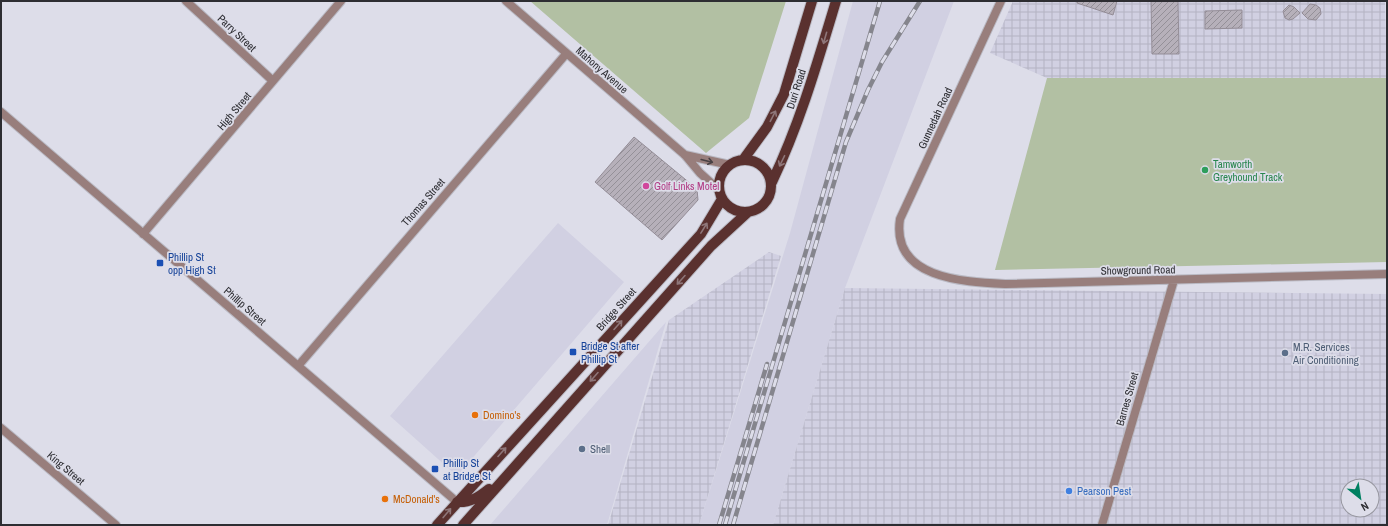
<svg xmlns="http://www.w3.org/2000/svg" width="1388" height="526" viewBox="0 0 1388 526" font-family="'Archivo Narrow',sans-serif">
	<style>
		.built { fill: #d1d0e2 }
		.industrial { fill: url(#industrial-grid); fill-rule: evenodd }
		.green { fill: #b2c0a3 }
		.building { fill: url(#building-hatch); stroke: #948d97 }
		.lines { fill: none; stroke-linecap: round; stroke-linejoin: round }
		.minor-casing { stroke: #babac4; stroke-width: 10 }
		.primary-casing { stroke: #babac4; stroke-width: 12 }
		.minor { stroke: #987e7c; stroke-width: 8 }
		.primary { stroke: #5a312f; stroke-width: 10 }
		.rail-casing { stroke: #85858d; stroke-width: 4.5 }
		.rail { stroke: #dddde9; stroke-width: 3; stroke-dasharray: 9; stroke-linecap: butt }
		.oneway { stroke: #8e7679 }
		.oneway2 { stroke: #484144 }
		.leisure-dot { fill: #2e9e5b; stroke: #dddde9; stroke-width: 1.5 }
		.hotel-dot { fill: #d1479c; stroke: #dddde9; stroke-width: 1.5 }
		.transit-dot { fill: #1a4fb4; stroke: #dddde9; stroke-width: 1.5 }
		.service-dot { fill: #5c6f8a; stroke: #dddde9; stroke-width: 1.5 }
		.food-dot { fill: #e8710a; stroke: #dddde9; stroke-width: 1.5 }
		.shop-dot { fill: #3f7fe0; stroke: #dddde9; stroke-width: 1.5 }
		.labels { text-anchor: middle; stroke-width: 3.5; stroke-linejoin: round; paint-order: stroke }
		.street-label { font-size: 11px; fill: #2d2d32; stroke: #dddde9 }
		.leisure-label { font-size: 11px; fill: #27864d; stroke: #dddde9; text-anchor: start }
		.hotel-label { font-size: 11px; fill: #b23c85; stroke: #dddde9; text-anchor: start }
		.transit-label { font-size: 11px; fill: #164399; stroke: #dddde9; text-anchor: start }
		.service-label { font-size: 11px; fill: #4e5e75; stroke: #dddde9; text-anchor: start }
		.food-label { font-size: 11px; fill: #c56008; stroke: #dddde9; text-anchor: start }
		.shop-label { font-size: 11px; fill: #366cbe; stroke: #dddde9; text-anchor: start }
	</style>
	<defs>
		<pattern id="industrial-grid" width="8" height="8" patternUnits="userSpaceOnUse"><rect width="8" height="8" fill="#d1d0e2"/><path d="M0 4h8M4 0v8" fill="none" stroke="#b4b3c2"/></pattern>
		<pattern id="building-hatch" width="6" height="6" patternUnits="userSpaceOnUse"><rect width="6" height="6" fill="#b6b0ba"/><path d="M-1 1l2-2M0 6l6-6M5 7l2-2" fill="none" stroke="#949098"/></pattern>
	</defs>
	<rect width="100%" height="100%" fill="#dddde9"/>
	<!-- built -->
	<path class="built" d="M853 1H954L845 288 773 525H699L790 233Z
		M558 223 624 282 457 476 390 416Z
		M666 322 607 525H490Z"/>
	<!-- industrial -->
	<path class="industrial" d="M1013 1H1385L1387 78H1047L990 53Z
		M769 252 781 256 699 525H608L669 320Z
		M845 288 1387 294V525H773ZM1348 486H1372V510H1348Z"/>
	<!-- green -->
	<path class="green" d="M530 1H786L749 118 706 153Z
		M1047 78H1387V262L995 270Z"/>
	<!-- building -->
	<path class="building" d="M1077 1H1117L1113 15 1077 3Z
		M1151 1H1178L1179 54H1152Z
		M1310 4 1316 5 1320 8 1321 14 1316 20 1308 19 1302 13Z
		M1289 5 1294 7 1300 13 1293 19 1289 20 1285 18 1283 11Z
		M1242 10V28L1205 29V11Z
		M634 137 697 189 698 200 662 240 595 182Z"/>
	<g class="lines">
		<defs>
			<path id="minor" d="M186 1 273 81
				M506 1 685 155 700 173 719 190
				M1001 1 900 219C891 278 962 282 1005 284L1387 274
				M1 112 457 502
				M685 155 730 165
				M143 234 341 1
				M298 366 566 54
				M1 428 116 525
				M1102 525 1174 280"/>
			<path id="primary" d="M719 186a26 26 0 1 1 52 0a26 26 0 1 1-52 0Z
				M743 160 767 127 784 94 812 1
				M772 182C800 123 817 64 836 1
				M457 502C470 503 479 497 489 489
				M437 525 701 234 722 199
				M463 525 711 246 748 212"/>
		</defs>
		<!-- minor casing -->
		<use href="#minor" class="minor-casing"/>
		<!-- primary casing -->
		<use href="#primary" class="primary-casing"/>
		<!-- minor -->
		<use href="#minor" class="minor"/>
		<!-- primary -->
		<use href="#primary" class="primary"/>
		<defs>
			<path id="rail" d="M719 525 767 364
				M725 525 880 1
				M733 525 846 142 868 90 882 62 920 1"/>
		</defs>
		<!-- rail casing -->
		<use href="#rail" class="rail-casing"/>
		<!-- rail -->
		<use href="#rail" class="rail"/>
	</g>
	<!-- one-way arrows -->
	<defs><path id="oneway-shaft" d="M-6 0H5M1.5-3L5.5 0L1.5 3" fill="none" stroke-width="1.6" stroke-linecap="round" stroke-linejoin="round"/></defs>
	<g class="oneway">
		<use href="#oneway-shaft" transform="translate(825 38) rotate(106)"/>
		<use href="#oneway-shaft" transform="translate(773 116) rotate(-63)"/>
		<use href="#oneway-shaft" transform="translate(782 161) rotate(116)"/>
		<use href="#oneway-shaft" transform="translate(704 228) rotate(-58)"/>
		<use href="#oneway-shaft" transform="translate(681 280) rotate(132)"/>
		<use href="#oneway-shaft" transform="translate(618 325) rotate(-48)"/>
		<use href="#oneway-shaft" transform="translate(594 377) rotate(132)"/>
		<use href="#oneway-shaft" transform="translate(502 452) rotate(-48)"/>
		<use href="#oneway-shaft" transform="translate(447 513) rotate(-50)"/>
	</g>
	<use class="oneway2" href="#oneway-shaft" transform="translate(707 161) rotate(14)"/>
	<!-- markers -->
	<circle class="leisure-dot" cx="1205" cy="170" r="4"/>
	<circle class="hotel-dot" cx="646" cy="186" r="4"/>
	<g class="transit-dot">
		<rect x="156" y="259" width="8" height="8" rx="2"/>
		<rect x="569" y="348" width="8" height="8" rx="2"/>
		<rect x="431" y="465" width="8" height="8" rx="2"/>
	</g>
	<g class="service-dot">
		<circle cx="1285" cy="353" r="4"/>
		<circle cx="582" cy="449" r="4"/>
	</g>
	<g class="food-dot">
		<circle cx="475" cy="415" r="4"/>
		<circle cx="385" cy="499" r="4"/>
	</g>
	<circle class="shop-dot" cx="1069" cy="491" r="4"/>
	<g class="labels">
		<!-- street labels -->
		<g class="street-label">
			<text transform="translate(237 33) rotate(43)" y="4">Parry Street</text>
			<text transform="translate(602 70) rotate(41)" y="4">Mahony Avenue</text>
			<text transform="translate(796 89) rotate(-72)" y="4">Duri Road</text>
			<text transform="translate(234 111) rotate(-50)" y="4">High Street</text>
			<text transform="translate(935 118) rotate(-65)" y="4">Gunnedah Road</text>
			<text transform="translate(423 202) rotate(-49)" y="4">Thomas Street</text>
			<text transform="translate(1138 270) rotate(-1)" y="4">Showground Road</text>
			<text transform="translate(245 306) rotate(41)" y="4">Phillip Street</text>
			<text transform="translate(616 309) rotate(-48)" y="4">Bridge Street</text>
			<text transform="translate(1127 399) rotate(-74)" y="4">Barnes Street</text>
			<text transform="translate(66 468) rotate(40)" y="4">King Street</text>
		</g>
		<!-- leisure labels -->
		<g class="leisure-label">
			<text x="1213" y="168">Tamworth<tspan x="1213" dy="13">Greyhound Track</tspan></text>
		</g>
		<!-- hotel labels -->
		<g class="hotel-label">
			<text x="654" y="190">Golf Links Motel</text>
		</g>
		<!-- transit labels -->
		<g class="transit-label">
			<text x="168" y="261">Phillip St<tspan x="168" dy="13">opp High St</tspan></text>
			<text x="581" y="350">Bridge St after<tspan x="581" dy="13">Phillip St</tspan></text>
			<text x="443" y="467">Phillip St<tspan x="443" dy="13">at Bridge St</tspan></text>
		</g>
		<!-- service labels -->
		<g class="service-label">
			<text x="1293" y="351">M.R. Services<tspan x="1293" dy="13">Air Conditioning</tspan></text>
			<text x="590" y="453">Shell</text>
		</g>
		<!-- food labels -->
		<g class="food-label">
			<text x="483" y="419">Domino's</text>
			<text x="393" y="503">McDonald's</text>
		</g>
		<!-- shop labels -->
		<g class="shop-label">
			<text x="1077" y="495">Pearson Pest</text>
		</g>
	</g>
	<!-- border -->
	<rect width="1388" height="526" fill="none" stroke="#2d2d32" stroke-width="4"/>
	<!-- north arrow -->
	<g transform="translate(1360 498) rotate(150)"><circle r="19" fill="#dddde9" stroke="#9797a0"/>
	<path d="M0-3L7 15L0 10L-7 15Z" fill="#008061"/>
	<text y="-6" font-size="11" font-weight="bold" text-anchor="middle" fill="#2d2d32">N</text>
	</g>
</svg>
